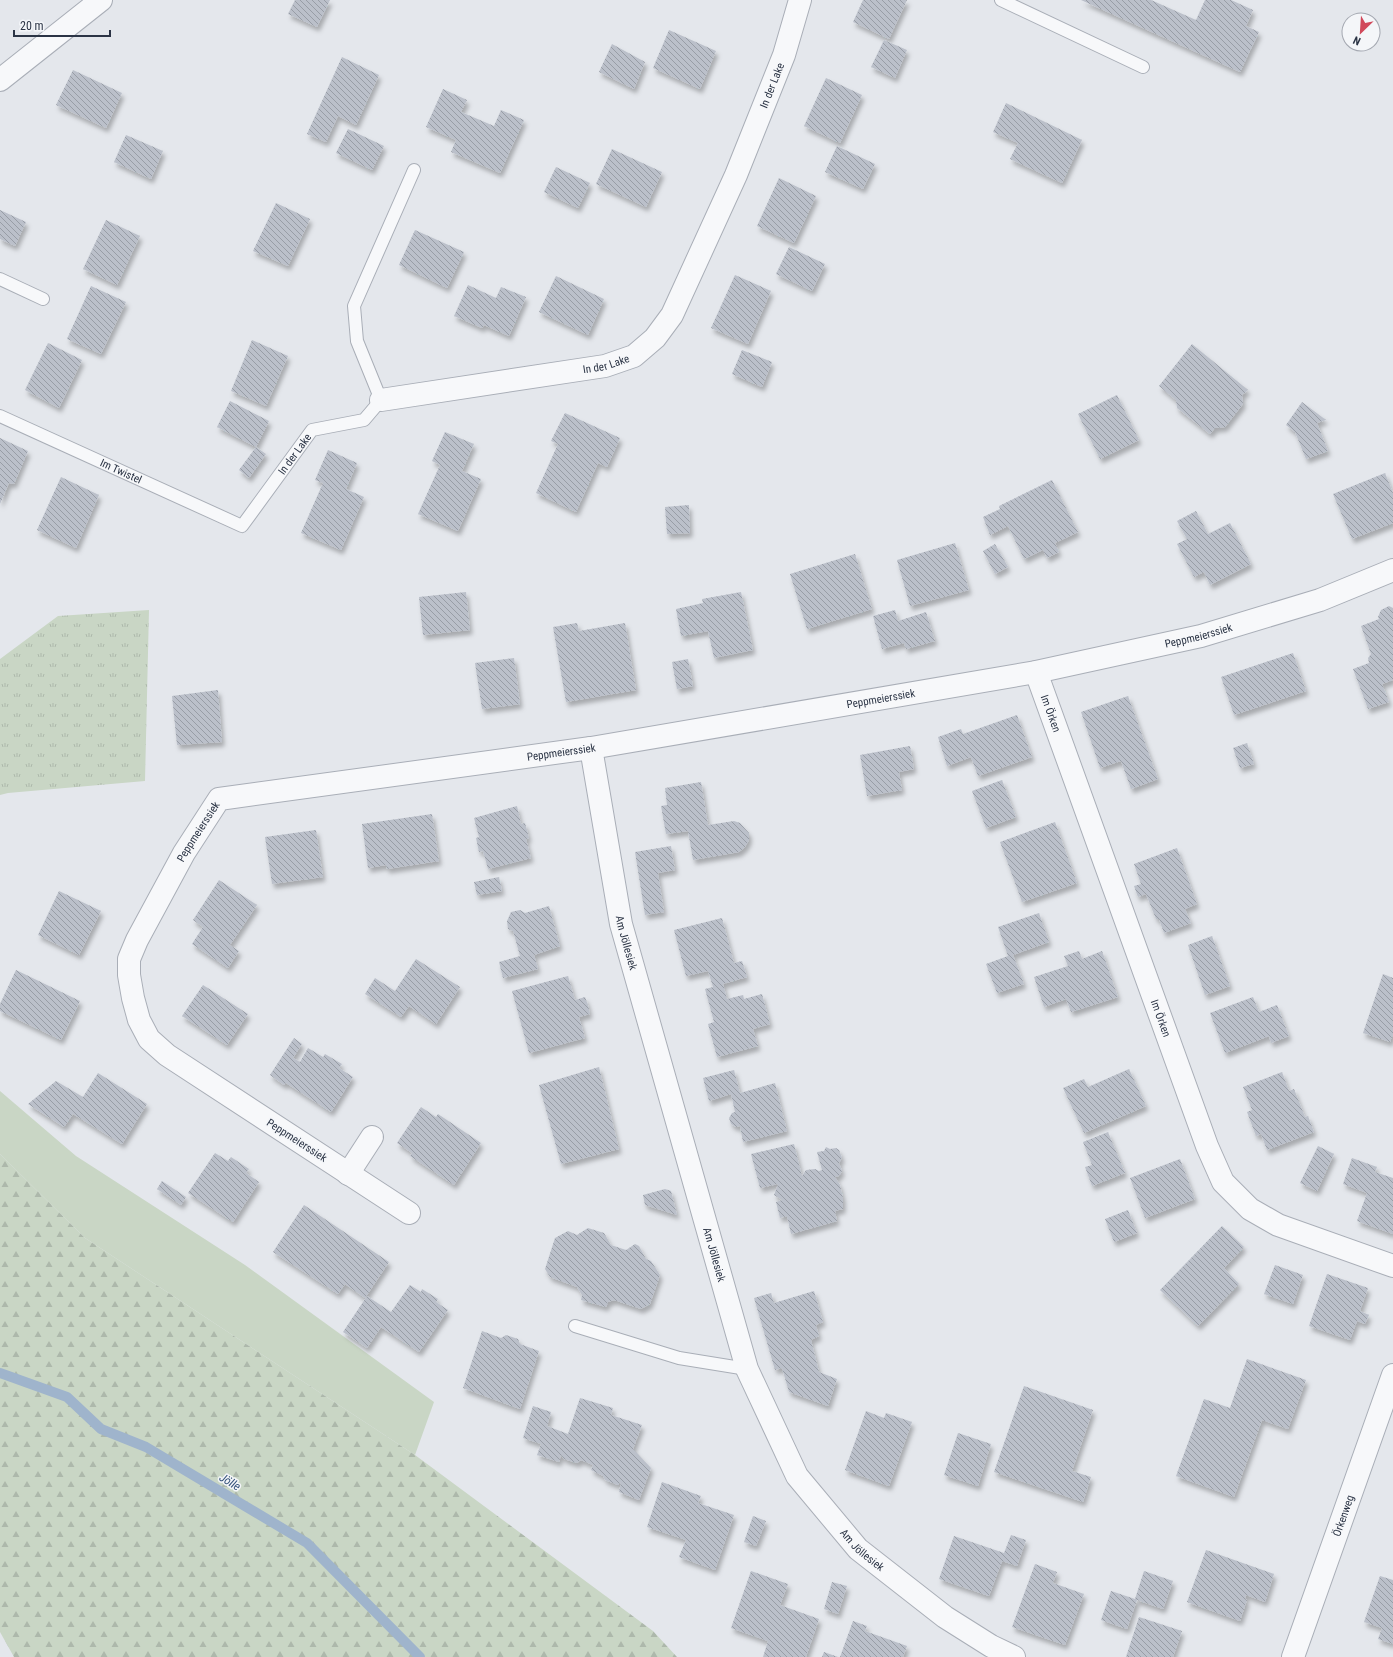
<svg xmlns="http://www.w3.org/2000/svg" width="1393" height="1657" viewBox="0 0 1393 1657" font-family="'Roboto Condensed',sans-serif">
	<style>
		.green { fill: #c9d6c5 }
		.forest { fill: url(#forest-firs) }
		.park { fill: url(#park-tufts) }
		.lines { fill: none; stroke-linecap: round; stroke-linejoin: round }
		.stream { stroke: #9fb4cc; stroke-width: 10 }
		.building { fill: url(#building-back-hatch); filter: url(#shadow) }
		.lane-casing { stroke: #a9aeb7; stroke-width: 14 }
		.street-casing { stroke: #a9aeb7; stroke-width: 24 }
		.lane { stroke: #f7f8fa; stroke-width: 12 }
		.street { stroke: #f7f8fa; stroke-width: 22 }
		.labels { text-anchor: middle; stroke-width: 3; stroke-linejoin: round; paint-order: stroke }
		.street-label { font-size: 11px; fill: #2b3445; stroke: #f4f6f9 }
		.water-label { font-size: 12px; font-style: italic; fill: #34527a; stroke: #f4f6f9 }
	</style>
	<defs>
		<pattern id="forest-firs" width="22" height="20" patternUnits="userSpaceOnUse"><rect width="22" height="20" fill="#c9d6c5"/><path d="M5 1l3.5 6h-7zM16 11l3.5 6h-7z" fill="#adb8ab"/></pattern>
		<pattern id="park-tufts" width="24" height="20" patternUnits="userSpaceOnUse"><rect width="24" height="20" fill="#c9d6c5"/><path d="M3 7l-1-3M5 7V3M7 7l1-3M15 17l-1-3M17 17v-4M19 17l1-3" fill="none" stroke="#adb8ab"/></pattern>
		<pattern id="building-back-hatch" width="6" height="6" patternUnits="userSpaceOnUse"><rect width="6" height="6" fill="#bbc0ca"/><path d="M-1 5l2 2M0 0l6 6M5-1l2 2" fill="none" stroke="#989da6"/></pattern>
		<filter id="shadow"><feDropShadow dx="2.5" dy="4.5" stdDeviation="2" flood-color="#0004"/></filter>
	</defs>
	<rect width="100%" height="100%" fill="#e4e7ec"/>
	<!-- green -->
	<path class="green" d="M0 1091 76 1156 245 1265 434 1402 415 1455 85 1238 0 1154Z"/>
	<!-- forest -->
	<path class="forest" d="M0 1154 85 1238 415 1455 653 1631 677 1657H14L0 1632Z"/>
	<!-- park -->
	<path class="park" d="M149 610 145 781 8 793 0 795V659L58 616Z"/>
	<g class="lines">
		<!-- stream -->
		<path class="stream" d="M0 1373 67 1397 101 1429 146 1447 307 1543 420 1657"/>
	</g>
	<!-- building -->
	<path class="building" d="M295 0H330L317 27 288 14Z
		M863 0H907L889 39 853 22Z
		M1081 0H1151L1196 20 1205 0H1231L1253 10 1246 26 1259 32 1240 72Z
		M669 30 716 51 700 89 653 68Z
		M884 40 907 50 895 78 871 67Z
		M612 44 645 62 634 89 599 72Z
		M342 57 379 75 356 125 338 116 326 142 307 134Z
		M73 70 122 93 106 128 56 105Z
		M826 78 862 95 840 143 804 126Z
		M443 89 467 100 461 112 494 126 501 110 524 120 500 173 451 152 456 140 426 127Z
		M1006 103 1082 140 1062 183 1010 159 1018 143 993 132Z
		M348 129 384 146 372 170 336 153Z
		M126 135 163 151 151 179 114 162Z
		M837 146 875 164 863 189 825 172Z
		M612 149 662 172 646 207 596 184Z
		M556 167 590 183 578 208 544 192Z
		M779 178 816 196 794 243 757 226Z
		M276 203 310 219 288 266 253 251Z
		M0 210 26 222 15 246 0 239Z
		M106 220 140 236 117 285 83 269Z
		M415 230 464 252 447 288 399 265Z
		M789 247 825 264 812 291 776 274Z
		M735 275 771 291 748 344 711 328Z
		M556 276 604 299 588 335 539 312Z
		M468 285 496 298 501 287 526 297 509 336 484 325 482 328 454 316Z
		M91 286 126 302 101 354 67 339Z
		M252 340 288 356 266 406 231 391Z
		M48 343 82 360 59 408 25 390Z
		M1192 344 1248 390 1242 395 1243 404 1225 427 1215 428 1210 434 1177 408 1176 400 1159 386Z
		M742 350 772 362 762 387 732 374Z
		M1117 395 1139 440 1100 459 1078 414Z
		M230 401 269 421 256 447 266 454 249 478 239 470 256 447 217 427Z
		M1302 402 1326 420 1317 423 1328 451 1306 459 1295 432 1286 425Z
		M565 413 620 438 607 467 598 463 576 512 536 493 558 444 551 441Z
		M445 432 474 444 462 471 481 479 458 531 418 514 440 465 432 461Z
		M0 438 28 451 14 484 9 483 0 504Z
		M328 450 357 463 346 489 364 497 341 550 301 533 323 483 315 480Z
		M1385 473 1393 493V523L1352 539 1333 494Z
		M61 477 99 495 76 548 37 530Z
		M1052 480 1078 532 1055 543 1059 552 1047 558 1043 550 1024 559 1008 526 990 535 983 517 1000 509 999 506Z
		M689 505 690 533 667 534 665 507Z
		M1196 511 1208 534 1230 523 1251 564 1210 585 1204 572 1194 577 1177 544 1187 539 1177 521Z
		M955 543 969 590 910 606 897 560Z
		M995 544 1008 567 995 574 983 551Z
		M855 554 872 609 807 629 790 574Z
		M466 592 470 630 423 635 419 597Z
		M741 592 753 650 714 658 708 631 681 636 676 609 703 603 702 599Z
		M1389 606 1393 608V680L1382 684 1389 702 1368 709 1353 669 1369 663 1368 658 1371 654 1361 626 1379 619 1378 617 1381 610Z
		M895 610 898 621 926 612 935 641 906 649 904 643 882 649 873 616Z
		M577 623 579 631 625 623 636 690 566 702 553 627Z
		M1293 653 1306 691 1234 715 1221 677Z
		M514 658 520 704 482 709 475 663Z
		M688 659 693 686 677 689 672 662Z
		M218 690 222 742 177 745 172 696Z
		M1128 696 1158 779 1131 789 1121 761 1100 768 1081 712Z
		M1017 715 1032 757 978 776 971 757 947 766 938 737 961 729 963 734Z
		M1247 743 1254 764 1240 768 1233 748Z
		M910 746 914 769 899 772 902 790 867 796 860 755Z
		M1002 780 1016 817 986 828 972 791Z
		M701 782 708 825 734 821 740 823 749 833V840L745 847 739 852 693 860 688 831 666 834 661 806 667 805 665 788Z
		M517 806 521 824 525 823 529 838 526 839 531 858 488 869 483 851 479 852 476 838 479 837 474 818Z
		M432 814 439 861 387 869 386 865 368 868 362 824Z
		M1055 822 1077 883 1022 902 1000 842Z
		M316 830 323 877 272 884 265 837Z
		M671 846 675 870 658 873 664 912 645 915 635 852Z
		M1177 848 1197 904 1185 909 1191 923 1164 933 1159 919H1156L1146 894 1138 897 1134 886 1141 884 1134 864Z
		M499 877 502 891 477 895 474 882Z
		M219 880 257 905 230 945 239 951 228 968 192 944 203 927 193 920Z
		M59 891 101 911 79 955 38 935Z
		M549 906 560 946 534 955 538 969 503 978 499 962 520 956 513 931 508 929 507 921 511 912 520 910 525 913Z
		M1039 913 1049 942 1013 955 1024 984 997 993 986 964 1008 956 998 927Z
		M722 918 734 963 742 961 747 977 723 984 727 999 743 995 744 999 762 994 770 1024 753 1029 758 1046 717 1057 708 1024 714 1022 705 989 713 987 708 971 686 976 674 930Z
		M1212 936 1230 986 1205 995 1188 945Z
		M1079 951 1082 959 1102 951 1118 997 1071 1012 1066 999 1044 1007 1034 977 1068 966 1064 956Z
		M416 959 460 987 436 1024 409 1006 401 1017 365 994 375 978 395 991Z
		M16 970 80 1001 61 1040 0 1011V1004Z
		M1383 974 1393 978V1034L1390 1042 1363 1033Z
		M568 976 575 1000 585 997 588 1005 590 1014 579 1017 585 1038 529 1053 512 991Z
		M203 985 248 1014 227 1045 182 1016Z
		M1253 997 1259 1012 1277 1005 1289 1036 1271 1043 1269 1036 1225 1053 1210 1013Z
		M294 1038 302 1044 293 1058 300 1062 308 1048 323 1057 325 1054 342 1064 339 1068 353 1077 331 1112 286 1083 284 1085 270 1075Z
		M599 1067 619 1149 561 1164 539 1085Z
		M1129 1069 1146 1106 1084 1133 1063 1088 1084 1079 1088 1087Z
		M734 1070 740 1093 775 1083 787 1131 743 1142 740 1126 736 1127 731 1124 729 1118 732 1113 735 1112 731 1094 709 1101 703 1078Z
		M1282 1072 1289 1091 1294 1089 1305 1117 1308 1116 1314 1132 1267 1150 1261 1134 1256 1136 1247 1112 1252 1110 1243 1087Z
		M98 1073 147 1104 122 1144 73 1114 64 1127 28 1104 56 1081 83 1097Z
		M421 1107 436 1117 438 1114 481 1143 454 1185 410 1156 412 1153 397 1143Z
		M1108 1132 1125 1173 1092 1186 1085 1167 1092 1165 1083 1142Z
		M794 1144 802 1176 806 1170 815 1169 819 1171 822 1170 817 1152 824 1151 826 1147 830 1149 836 1148 839 1150 842 1158 839 1163 842 1171 839 1176 835 1177 840 1185 843 1198V1209L835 1211 837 1221 791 1234 787 1216 780 1218 776 1202 782 1200 774 1195 778 1184 760 1188 751 1154Z
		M1318 1146 1334 1154 1317 1191 1300 1183Z
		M215 1153 228 1161 231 1157 249 1169 246 1173 259 1182 233 1222 188 1193Z
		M1352 1158 1377 1167 1375 1172 1393 1178V1234L1357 1221 1367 1193 1343 1184Z
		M1180 1159 1195 1199 1145 1218 1130 1178Z
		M162 1181 186 1197 181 1205 157 1189Z
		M665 1189 671 1191 677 1215 645 1205 643 1195Z
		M304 1205 389 1262 365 1298 345 1284 338 1294 273 1252Z
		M1128 1210 1137 1233 1114 1242 1105 1219Z
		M1222 1226 1244 1247 1224 1268 1239 1284 1198 1326 1160 1290Z
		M588 1228 604 1233 611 1245 626 1250 635 1244 639 1246 646 1259 651 1261 660 1275 650 1304 641 1309 614 1300 608 1302 606 1307 581 1300 582 1295 577 1287 550 1277 545 1269 555 1238 568 1231 577 1235Z
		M1275 1265 1303 1275 1293 1304 1264 1294Z
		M1327 1274 1368 1288 1360 1311 1369 1315 1365 1324 1357 1321 1350 1340 1309 1326Z
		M410 1285 421 1292 422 1289 438 1299 436 1302 448 1310 419 1352 381 1327 367 1348 343 1332 367 1296 391 1312Z
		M814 1291 823 1322 816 1325 819 1336 811 1340 819 1372 837 1379 828 1406 789 1392 782 1368 775 1370 754 1298 771 1293 774 1303Z
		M482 1331 501 1338 506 1335 518 1339 520 1344 539 1351 520 1409 463 1388Z
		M1247 1359 1306 1380 1288 1429 1262 1420 1234 1497 1176 1476 1204 1399 1230 1408Z
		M1024 1386 1093 1410 1072 1471 1091 1477 1083 1502 994 1472Z
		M580 1398 613 1408 611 1415 642 1425 633 1449 651 1468 639 1500 619 1492 621 1482 618 1485 605 1480 603 1476 591 1470 593 1465 581 1460 577 1463 564 1459 561 1455 559 1462 537 1455 541 1444 523 1438 533 1406 551 1412 547 1426 568 1434Z
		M866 1411 884 1418 886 1413 912 1422 889 1486 845 1470Z
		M958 1433 991 1444 978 1486 944 1475Z
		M662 1482 701 1496 698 1503 734 1515 715 1570 679 1557 686 1540 647 1527Z
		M753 1516 766 1521 756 1546 744 1542Z
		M1011 1535 1026 1540 1017 1566 1002 1561 989 1596 939 1579 954 1536 1004 1553Z
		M1206 1550 1274 1574 1265 1602 1246 1595 1245 1599 1247 1600 1240 1621 1187 1602Z
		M1035 1564 1057 1572 1053 1583 1084 1594 1065 1645 1012 1627Z
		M751 1571 788 1584 780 1605 819 1619 806 1657H763L768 1641 731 1628Z
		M1144 1571 1173 1581 1163 1609 1137 1600 1127 1629 1101 1620 1111 1591 1135 1599Z
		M1380 1576 1393 1580V1644L1378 1639 1382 1628 1364 1622Z
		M832 1582 847 1586 838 1614 824 1609Z
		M1139 1617 1182 1631 1173 1657H1126Z
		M853 1621 867 1626 865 1631 907 1646 903 1657H840Z
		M824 1652 838 1657H822Z"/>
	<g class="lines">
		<defs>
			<g id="lane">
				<path d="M1001 0 1143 67"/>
				<path d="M0 279 43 299"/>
				<path id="s1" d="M0 416 242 526 312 430 364 420 381 400 357 341 354 306 414 170"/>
				<path d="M575 1326 679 1358 747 1369"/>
			</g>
			<g id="street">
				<path d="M0 80 101 0"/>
				<path id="s2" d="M381 400 605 366 634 356 655 338 672 315 736 175 784 55 800 0"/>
				<path id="s3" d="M1036 672 1207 1146 1223 1182 1250 1209 1278 1225 1393 1266"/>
				<path id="s4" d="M591 748 621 924 747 1369 797 1476 858 1549 945 1617 991 1646 1014 1657"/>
				<path d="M348 1174 372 1137"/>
				<path id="s5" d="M409 1213 167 1055 149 1039 139 1020 133 998 129 975V959L137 940 184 853 219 799 591 748 1036 672 1201 636 1320 600 1393 570"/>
				<path id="s6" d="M1293 1657 1393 1375"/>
			</g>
		</defs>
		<!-- lane casing -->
		<use href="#lane" class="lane-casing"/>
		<!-- street casing -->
		<use href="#street" class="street-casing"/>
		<!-- lane -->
		<use href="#lane" class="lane"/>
		<!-- street -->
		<use href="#street" class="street"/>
	</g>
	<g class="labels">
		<!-- street labels -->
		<g class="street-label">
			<text dy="4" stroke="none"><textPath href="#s2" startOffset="564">In der Lake</textPath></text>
			<text dy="4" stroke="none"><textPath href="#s2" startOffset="228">In der Lake</textPath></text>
			<text dy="4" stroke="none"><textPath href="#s1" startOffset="355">In der Lake</textPath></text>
			<text dy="4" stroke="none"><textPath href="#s1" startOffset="133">Im Twistel</textPath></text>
			<text dy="4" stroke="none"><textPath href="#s5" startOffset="1574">Peppmeierssiek</textPath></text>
			<text dy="4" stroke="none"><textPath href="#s5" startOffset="1250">Peppmeierssiek</textPath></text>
			<text dy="4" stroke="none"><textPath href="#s3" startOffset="44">Im Örken</textPath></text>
			<text dy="4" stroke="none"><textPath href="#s5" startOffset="926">Peppmeierssiek</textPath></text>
			<text dy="4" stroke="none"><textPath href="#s5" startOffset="542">Peppmeierssiek</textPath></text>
			<text dy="4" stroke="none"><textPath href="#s4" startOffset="198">Am Jöllesiek</textPath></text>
			<text dy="4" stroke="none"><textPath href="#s3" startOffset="368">Im Örken</textPath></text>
			<text transform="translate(297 1140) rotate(33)" y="4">Peppmeierssiek</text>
			<text dy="4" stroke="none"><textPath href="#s4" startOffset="522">Am Jöllesiek</textPath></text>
			<text dy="4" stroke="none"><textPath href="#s6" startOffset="150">Örkenweg</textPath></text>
			<text dy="4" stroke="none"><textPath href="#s4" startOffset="858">Am Jöllesiek</textPath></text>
		</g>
		<!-- water labels -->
		<g class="water-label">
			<text transform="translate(230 1482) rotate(31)" y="4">Jölle</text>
		</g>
	</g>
	<!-- north arrow -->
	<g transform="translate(1361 32) rotate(205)"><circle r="19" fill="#f4f6f9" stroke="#a4a8b1"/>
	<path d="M0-3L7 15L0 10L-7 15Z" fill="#d1495b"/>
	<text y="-6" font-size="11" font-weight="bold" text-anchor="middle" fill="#2b3445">N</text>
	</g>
	<!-- scale -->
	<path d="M14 30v6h96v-6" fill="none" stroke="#2b3445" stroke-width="2"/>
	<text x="20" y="30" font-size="12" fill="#2b3445" stroke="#f4f6f9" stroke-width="3" paint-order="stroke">20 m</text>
</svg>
